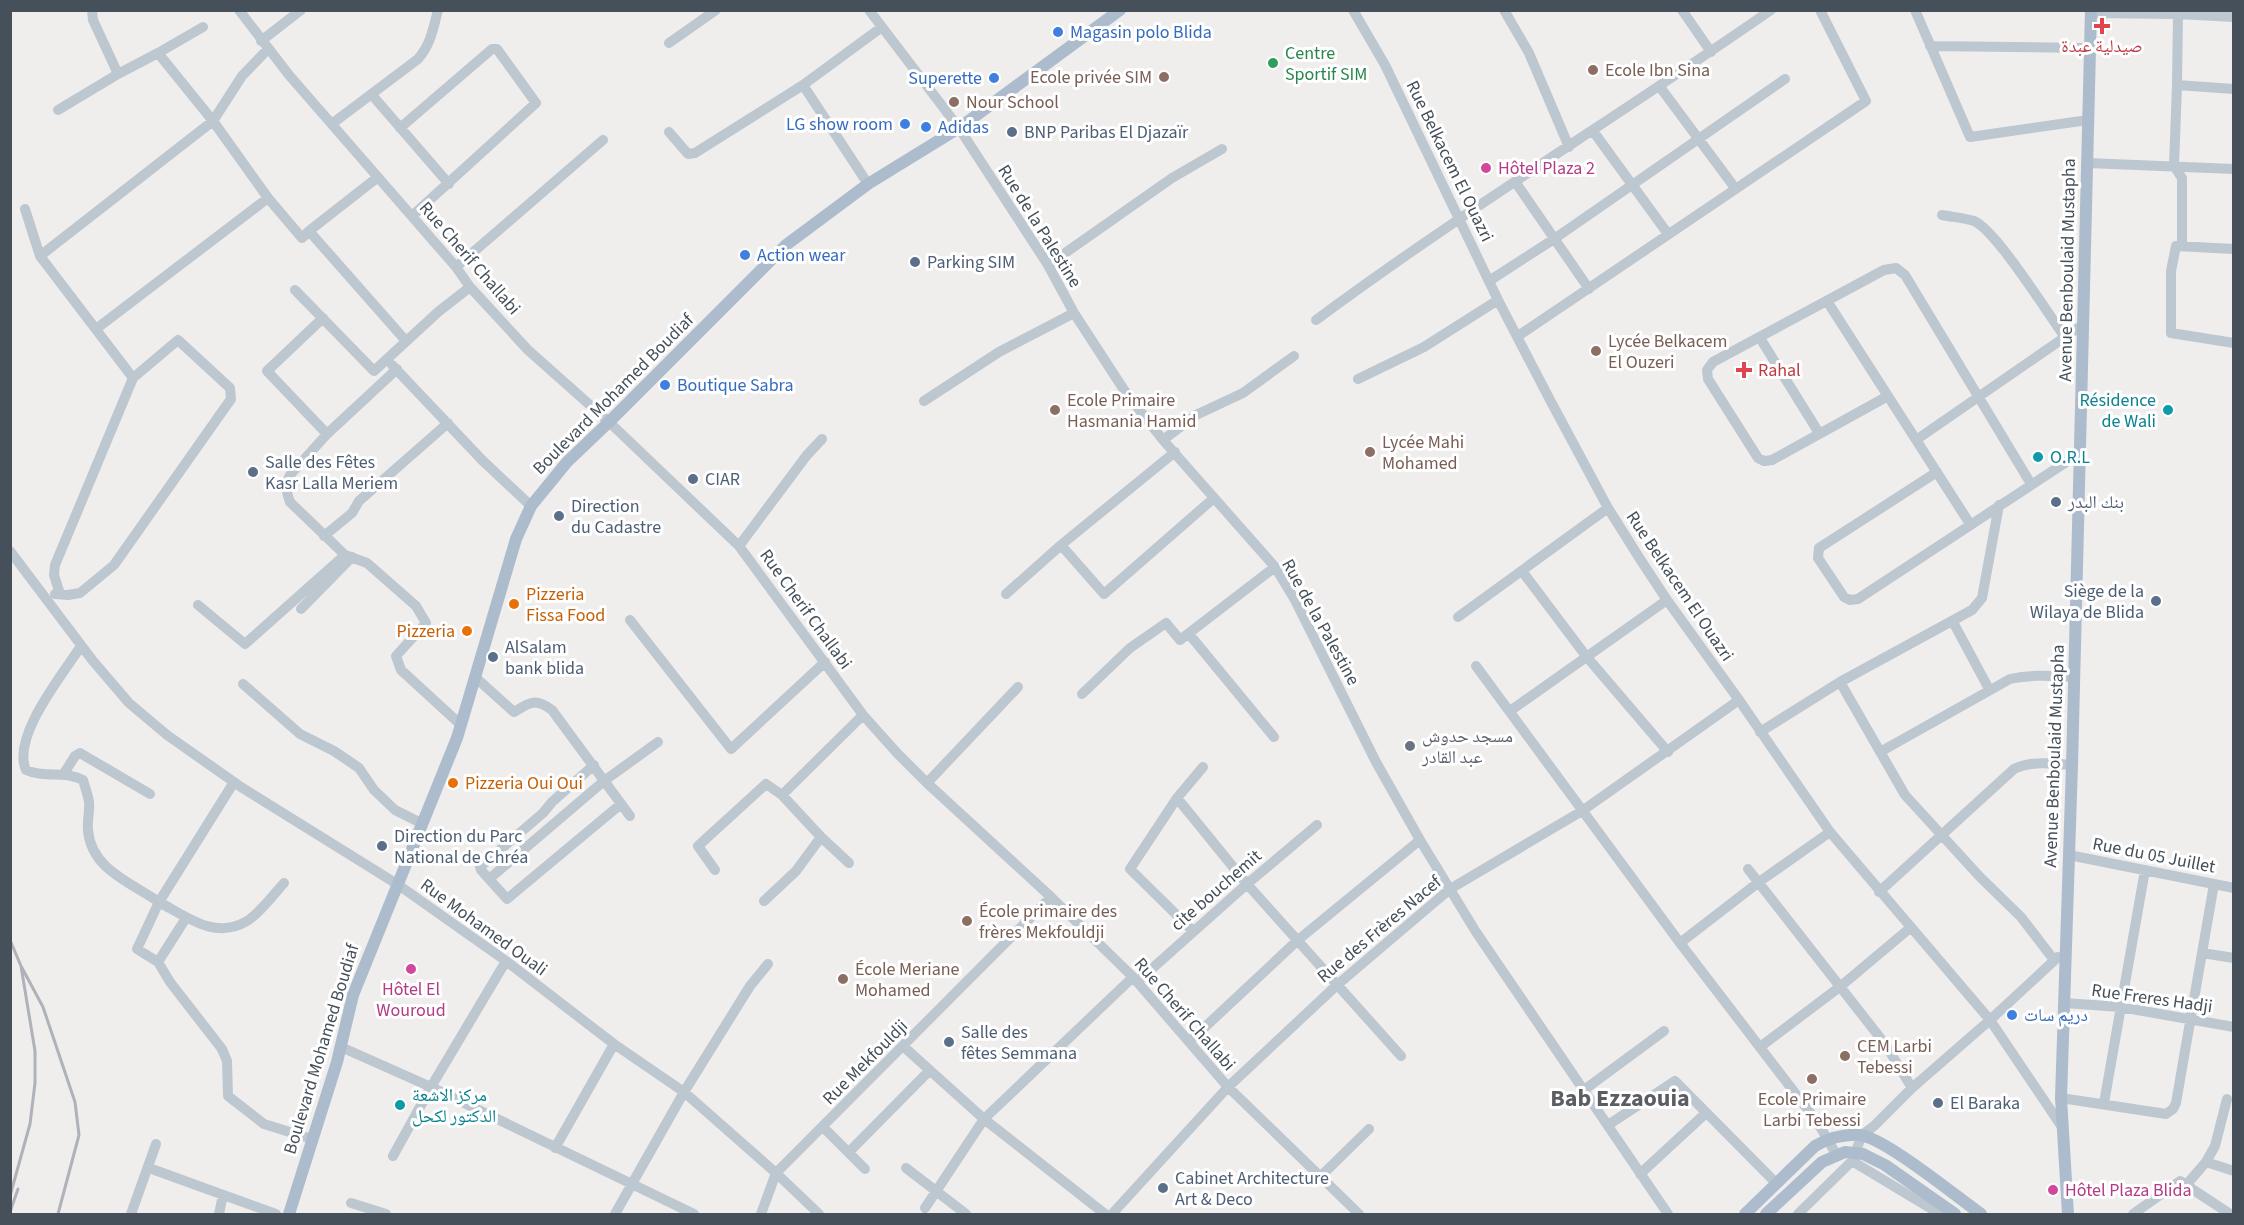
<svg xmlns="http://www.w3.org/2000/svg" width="2244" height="1225" viewBox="0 0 2244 1225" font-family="'Source Sans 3','Noto Naskh Arabic',sans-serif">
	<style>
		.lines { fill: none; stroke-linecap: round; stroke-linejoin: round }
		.minor { stroke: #bdc7d0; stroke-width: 10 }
		.major { stroke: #acbccd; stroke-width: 12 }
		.rail { stroke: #afb2b8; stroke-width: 3 }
		.health-dot { fill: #e0444e; stroke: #fff; stroke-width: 2 }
		.shop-dot { fill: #3f7fe0; stroke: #fff; stroke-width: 2 }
		.leisure-dot { fill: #2e9e5b; stroke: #fff; stroke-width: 2 }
		.education-dot { fill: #8d6e63; stroke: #fff; stroke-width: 2 }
		.service-dot { fill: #5c6f8a; stroke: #fff; stroke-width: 2 }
		.hotel-dot { fill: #d1479c; stroke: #fff; stroke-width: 2 }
		.culture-dot { fill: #0f9aa8; stroke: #fff; stroke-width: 2 }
		.food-dot { fill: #e8710a; stroke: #fff; stroke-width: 2 }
		.worship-dot { fill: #6b7280; stroke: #fff; stroke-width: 2 }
		.labels { text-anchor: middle; stroke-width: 6; stroke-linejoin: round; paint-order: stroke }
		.shop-label { font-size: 18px; fill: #366cbe; stroke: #fff; text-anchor: start }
		.health-label { font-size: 18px; fill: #be3a42; stroke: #fff }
		.leisure-label { font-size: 18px; fill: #27864d; stroke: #fff; text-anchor: start }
		.education-label { font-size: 18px; fill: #785e54; stroke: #fff; text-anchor: start }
		.service-label { font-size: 18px; fill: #4e5e75; stroke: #fff; text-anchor: start }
		.street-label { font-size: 18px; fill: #45505a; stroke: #fff }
		.hotel-label { font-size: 18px; fill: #b23c85; stroke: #fff; text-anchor: start }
		.culture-label { font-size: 18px; fill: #0d838f; stroke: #fff; text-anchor: start }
		.food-label { font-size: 18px; fill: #c56008; stroke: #fff; text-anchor: start }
		.worship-label { font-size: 18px; fill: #5b616d; stroke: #fff; text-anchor: start }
		.district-label { font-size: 24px; font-weight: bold; fill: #5a5d62; stroke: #fff }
	</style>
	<rect width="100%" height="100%" fill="#f0eded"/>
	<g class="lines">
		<!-- minor -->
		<path class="minor" d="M92 10 93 20 118 74 158 53
			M239 10 289 75 456 267 470 287 528 350 609 422 739 546 863 715 897 753 927 783 1051 897 1133 977 1228 1087 1359 1214
			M869 10 959 128 1048 265 1074 313 1126 393 1163 440 1275 567 1295 600 1376 762 1420 840 1476 932 1668 1214
			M1353 10 1385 65 1498 300 1549 398 1608 508 1640 559 1667 600 1739 700 1830 832 1990 1020 2062 1127
			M1504 10 1529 53 1569 147
			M1682 10 1711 52
			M1915 10 1970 137 2088 120
			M2178 10V14L2234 17
			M2091 13 2178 14 2177 85 2234 89
			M261 41 301 10
			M669 43 716 10
			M1930 46 2090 48
			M268 49 242 76 213 121 268 198 302 238 309 231
			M803 85 868 184
			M2177 85 2174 166 2182 178V246
			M1660 87 1735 188
			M372 95 449 184
			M58 110 118 74
			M333 123 418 59C431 44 433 29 438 10
			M400 128 492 49H497L536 103 412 216
			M1593 131 1668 234
			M669 132 688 154 695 153 803 85 882 27
			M2087 163 2234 169
			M378 177 309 231 406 341
			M1516 183 1589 289
			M25 209 40 256 133 378 55 565 54 575 60 594
			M1942 215C1952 217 1964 218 1974 221 1996 230 2048 314 2065 337
			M2234 249 2176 246 2171 271V333L2234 343
			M40 256 213 121 158 53 203 27
			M1048 265 1172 178 1222 149
			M456 267 603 140
			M1489 281 1554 239 1785 79
			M295 290 374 371 438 312 470 287
			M1827 301 1970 524
			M323 318 267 371 327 434
			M1316 320C1463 211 1620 115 1771 10
			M96 329 268 198
			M1518 336 1866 101 1820 10
			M1760 338 1819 433
			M392 365 482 460 531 506
			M397 369 327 434 290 475C285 485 286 491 290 502L345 555 367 563 416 606 426 623 396 656 401 670 461 725
			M1358 379 1424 347 1498 300
			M1888 396 1772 460 1764 461 1758 458 1708 379 1707 370 1713 362 1884 270 1896 268 1905 275 2031 484
			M924 401 999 352 1074 313
			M1163 440 1196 415 1243 393 1294 356
			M1916 440 2084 324
			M1937 472 1819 548 1818 558 1844 597 1850 600 1858 599 2080 453
			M324 536 352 513 359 501 448 423
			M1061 545 1104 594 1214 498
			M739 546 807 455 822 439
			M10 551 93 661 129 703 167 735 241 787 397 884 506 961 614 1044 684 1092 776 1173 819 1214
			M1522 571 1586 656 1668 752
			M55 594 68 595 80 593 114 565 231 399 230 388 178 340 133 378
			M1006 594 1061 545 1175 452
			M198 605 245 644 345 555
			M301 609 352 557
			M1458 617 1608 508
			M630 620 731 749 825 662
			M1953 622 1989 689
			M1189 634 1274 737
			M81 646C63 674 11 737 26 770 46 779 65 770 83 780 85 787 88 795 89 802 90 811 87 821 88 830 91 869 130 882 159 902L137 949 158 962 186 918
			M1476 666 1680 943 1818 1123 1836 1154
			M475 677 514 712C530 702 535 698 552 710L630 816
			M1840 682 1972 610 1982 598 1999 505
			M243 684 300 734 334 751 359 768 374 790 395 810 423 824
			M1082 694 1130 648 1166 623 1180 640 1275 567
			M1510 711 1667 600
			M1760 732 1840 682 1905 795 1980 877 2021 917 2054 960
			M1880 752 2010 679C2031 674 2052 676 2074 677
			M63 775 75 756 80 753 150 794
			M234 782 159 902C187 917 215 940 247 921 259 914 274 894 284 883
			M927 783 1018 687
			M782 795 863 715
			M1177 798 1247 884 1401 1056
			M621 804 507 899 489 879 604 781 658 742
			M2069 855 2234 888
			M1748 869 1885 1044 1912 1088
			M715 870 698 846 766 784 782 795 821 837 849 863
			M489 879 481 870 480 867 543 813 552 802 594 765
			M1879 892 2014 769C2032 760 2053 764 2072 765
			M764 901 796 871 821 837
			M1193 931 1130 869 1177 798 1203 767
			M1680 943 1759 882 1830 832
			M2202 953 2214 884
			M158 962 170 982 222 1049 227 1061 228 1096 264 1124 312 1139
			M1137 982 1247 884 1317 825
			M2065 1003 2120 1007 2234 1027
			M1190 1041 1298 940 1420 840
			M341 1047 431 1087 694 1214
			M904 1047 984 1119 1105 1214
			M1760 1047 1841 986 1910 928
			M1584 1090 1664 1031
			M2061 1098 2166 1114 2173 1109 2176 1103 2202 953 2234 958
			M2104 1103 2145 870
			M1608 1125 1675 1081 1776 1183
			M823 1127 865 1169
			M555 1148 614 1044
			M849 1152 930 1070
			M393 1156 431 1087 506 961
			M1852 1161 1940 1214
			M2206 1162 2215 1146 2227 1099
			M149 1168 276 1214
			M906 1168 966 1214
			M1640 1174 1706 1113
			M1320 1177 1369 1129
			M2187 1184 2206 1162 2234 1171
			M351 1203 386 1214
			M925 1208 984 1119 1133 977
			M131 1214 156 1144
			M219 1214 223 1195
			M615 1214 684 1092 750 986 768 964
			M761 1214 776 1173 1051 897
			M1112 1214 1228 1087 1337 985 1450 889 1582 811 1739 700
			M1798 1214 1852 1161 1862 1135 1874 1126 1912 1088 1990 1020 2058 957
			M2133 1214 2180 1181 2230 1214"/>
		<!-- major -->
		<path class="major" d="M289 1214 337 1062 353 995 457 738 516 539 531 506 567 462 609 422 786 245 868 184 959 128 1120 10
			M1745 1214 1815 1146C1829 1138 1843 1134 1860 1135 1885 1138 1957 1197 1981 1214
			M1766 1214 1822 1162 1845 1152 1863 1154 1885 1165 1955 1214
			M2068 1214 2061 1098 2072 765 2091 10"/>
		<!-- rail -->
		<path class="rail" d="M10 940 21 966 35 1051V1083L30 1124 10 1196
			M21 966 43 1007 75 1102 79 1135 58 1214
			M10 1212 18 1189"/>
	</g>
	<!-- markers -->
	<g class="health-dot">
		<path d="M2099 17h6v6h6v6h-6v6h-6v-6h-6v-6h6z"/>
		<path d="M1741 361h6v6h6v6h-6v6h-6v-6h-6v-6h6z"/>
	</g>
	<g class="shop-dot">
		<circle cx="1058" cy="32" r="6"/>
		<circle cx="994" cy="78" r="6"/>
		<circle cx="905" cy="124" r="6"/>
		<circle cx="926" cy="127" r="6"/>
		<circle cx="745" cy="255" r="6"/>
		<circle cx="665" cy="385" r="6"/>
		<circle cx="2012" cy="1015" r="6"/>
	</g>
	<circle class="leisure-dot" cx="1273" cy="63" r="6"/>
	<g class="education-dot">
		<circle cx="1593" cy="70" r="6"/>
		<circle cx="1164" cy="77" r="6"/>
		<circle cx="954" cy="102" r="6"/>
		<circle cx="1596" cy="351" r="6"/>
		<circle cx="1055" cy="410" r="6"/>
		<circle cx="1370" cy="452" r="6"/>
		<circle cx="967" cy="921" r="6"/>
		<circle cx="843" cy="979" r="6"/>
		<circle cx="1845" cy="1056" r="6"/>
		<circle cx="1812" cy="1079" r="6"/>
	</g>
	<g class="service-dot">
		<circle cx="1012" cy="132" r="6"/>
		<circle cx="915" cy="262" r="6"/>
		<circle cx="253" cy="472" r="6"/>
		<circle cx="693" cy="479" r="6"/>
		<circle cx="2056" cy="502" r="6"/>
		<circle cx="559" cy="516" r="6"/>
		<circle cx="2156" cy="601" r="6"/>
		<circle cx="493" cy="657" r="6"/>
		<circle cx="382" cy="846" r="6"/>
		<circle cx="949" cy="1042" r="6"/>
		<circle cx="1938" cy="1103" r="6"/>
		<circle cx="1163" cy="1188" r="6"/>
	</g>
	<g class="hotel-dot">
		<circle cx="1486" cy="168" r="6"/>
		<circle cx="411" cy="969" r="6"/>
		<circle cx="2053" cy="1190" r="6"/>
	</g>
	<g class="culture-dot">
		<circle cx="2168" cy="410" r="6"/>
		<circle cx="2038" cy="457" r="6"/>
		<circle cx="400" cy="1105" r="6"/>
	</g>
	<g class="food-dot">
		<circle cx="514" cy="604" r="6"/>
		<circle cx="467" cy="631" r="6"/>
		<circle cx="453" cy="783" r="6"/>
	</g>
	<circle class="worship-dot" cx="1410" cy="746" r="6"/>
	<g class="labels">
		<!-- shop labels -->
		<g class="shop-label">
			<text x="1070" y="38">Magasin polo Blida</text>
			<text x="982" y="84" text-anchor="end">Superette</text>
			<text x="893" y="130" text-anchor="end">LG show room</text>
			<text x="938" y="133">Adidas</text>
			<text x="757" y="261">Action wear</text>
			<text x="677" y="391">Boutique Sabra</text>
			<text x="2024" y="1021">دريم سات</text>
		</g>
		<!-- health labels -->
		<g class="health-label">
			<text x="2102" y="52">صيدلية عبدة</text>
			<text x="1758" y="376" text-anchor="start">Rahal</text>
		</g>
		<!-- leisure labels -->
		<g class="leisure-label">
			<text x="1285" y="59">Centre<tspan x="1285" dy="21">Sportif SIM</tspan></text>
		</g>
		<!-- education labels -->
		<g class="education-label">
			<text x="1605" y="76">Ecole Ibn Sina</text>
			<text x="1152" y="83" text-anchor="end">Ecole privée SIM</text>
			<text x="966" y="108">Nour School</text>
			<text x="1608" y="347">Lycée Belkacem<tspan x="1608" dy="21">El Ouzeri</tspan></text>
			<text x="1067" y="406">Ecole Primaire<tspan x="1067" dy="21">Hasmania Hamid</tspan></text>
			<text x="1382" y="448">Lycée Mahi<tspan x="1382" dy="21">Mohamed</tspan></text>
			<text x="979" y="917">École primaire des<tspan x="979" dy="21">frères Mekfouldji</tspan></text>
			<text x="855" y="975">École Meriane<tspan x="855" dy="21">Mohamed</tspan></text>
			<text x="1857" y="1052">CEM Larbi<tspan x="1857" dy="21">Tebessi</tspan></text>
			<text x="1812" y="1105" text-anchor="middle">Ecole Primaire<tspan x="1812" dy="21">Larbi Tebessi</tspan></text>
		</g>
		<!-- service labels -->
		<g class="service-label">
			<text x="1024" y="138">BNP Paribas El Djazaïr</text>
			<text x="927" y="268">Parking SIM</text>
			<text x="265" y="468">Salle des Fêtes<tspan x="265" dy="21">Kasr Lalla Meriem</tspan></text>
			<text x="705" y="485">CIAR</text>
			<text x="2068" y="508">بنك البدر</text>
			<text x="571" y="512">Direction<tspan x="571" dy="21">du Cadastre</tspan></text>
			<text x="2144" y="597" text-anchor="end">Siège de la<tspan x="2144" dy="21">Wilaya de Blida</tspan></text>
			<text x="505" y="653">AlSalam<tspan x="505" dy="21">bank blida</tspan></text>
			<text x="394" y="842">Direction du Parc<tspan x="394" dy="21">National de Chréa</tspan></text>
			<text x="961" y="1038">Salle des<tspan x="961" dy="21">fêtes Semmana</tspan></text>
			<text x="1950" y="1109">El Baraka</text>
			<text x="1175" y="1184">Cabinet Architecture<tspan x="1175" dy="21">Art &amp; Deco</tspan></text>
		</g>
		<!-- street labels -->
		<g class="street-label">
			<text transform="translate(1450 161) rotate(64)" y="6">Rue Belkacem El Ouazri</text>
			<text transform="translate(1040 226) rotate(58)" y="6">Rue de la Palestine</text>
			<text transform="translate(470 258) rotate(49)" y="6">Rue Cherif Challabi</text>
			<text transform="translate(2067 270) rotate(-89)" y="6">Avenue Benboulaid Mustapha</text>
			<text transform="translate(613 394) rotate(-45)" y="6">Boulevard Mohamed Boudiaf</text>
			<text transform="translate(1680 586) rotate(56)" y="6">Rue Belkacem El Ouazri</text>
			<text transform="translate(806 609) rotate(54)" y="6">Rue Cherif Challabi</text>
			<text transform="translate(1321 622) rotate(61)" y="6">Rue de la Palestine</text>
			<text transform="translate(2054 756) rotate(-88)" y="6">Avenue Benboulaid Mustapha</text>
			<text transform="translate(2154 855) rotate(11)" y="6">Rue du 05 Juillet</text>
			<text transform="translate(1216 890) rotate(-41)" y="6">cite bouchemit</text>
			<text transform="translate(484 927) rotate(36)" y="6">Rue Mohamed Ouali</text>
			<text transform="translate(1379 929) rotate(-40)" y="6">Rue des Frères Nacef</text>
			<text transform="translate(2152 998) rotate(8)" y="6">Rue Freres Hadji</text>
			<text transform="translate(1185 1014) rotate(49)" y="6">Rue Cherif Challabi</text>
			<text transform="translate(321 1049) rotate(-73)" y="6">Boulevard Mohamed Boudiaf</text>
			<text transform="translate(865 1062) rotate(-45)" y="6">Rue Mekfouldji</text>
		</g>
		<!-- hotel labels -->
		<g class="hotel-label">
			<text x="1498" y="174">Hôtel Plaza 2</text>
			<text x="411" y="995" text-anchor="middle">Hôtel El<tspan x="411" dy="21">Wouroud</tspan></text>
			<text x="2065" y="1196">Hôtel Plaza Blida</text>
		</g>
		<!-- culture labels -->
		<g class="culture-label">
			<text x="2156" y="406" text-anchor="end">Résidence<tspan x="2156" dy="21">de Wali</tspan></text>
			<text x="2050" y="463">O.R.L</text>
			<text x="412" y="1101">مركز الاشعة<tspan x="412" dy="21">الدكتور لكحل</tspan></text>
		</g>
		<!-- food labels -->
		<g class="food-label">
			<text x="526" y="600">Pizzeria<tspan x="526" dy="21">Fissa Food</tspan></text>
			<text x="455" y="637" text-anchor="end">Pizzeria</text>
			<text x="465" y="789">Pizzeria Oui Oui</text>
		</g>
		<!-- worship labels -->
		<g class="worship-label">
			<text x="1422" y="742">مسجد حدوش<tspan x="1422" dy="21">عبد القادر</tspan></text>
		</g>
		<!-- district labels -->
		<g class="district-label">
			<text x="1620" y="1106">Bab Ezzaouia</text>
		</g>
	</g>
	<!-- border -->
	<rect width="2244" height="1225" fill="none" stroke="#45505a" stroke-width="24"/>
</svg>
